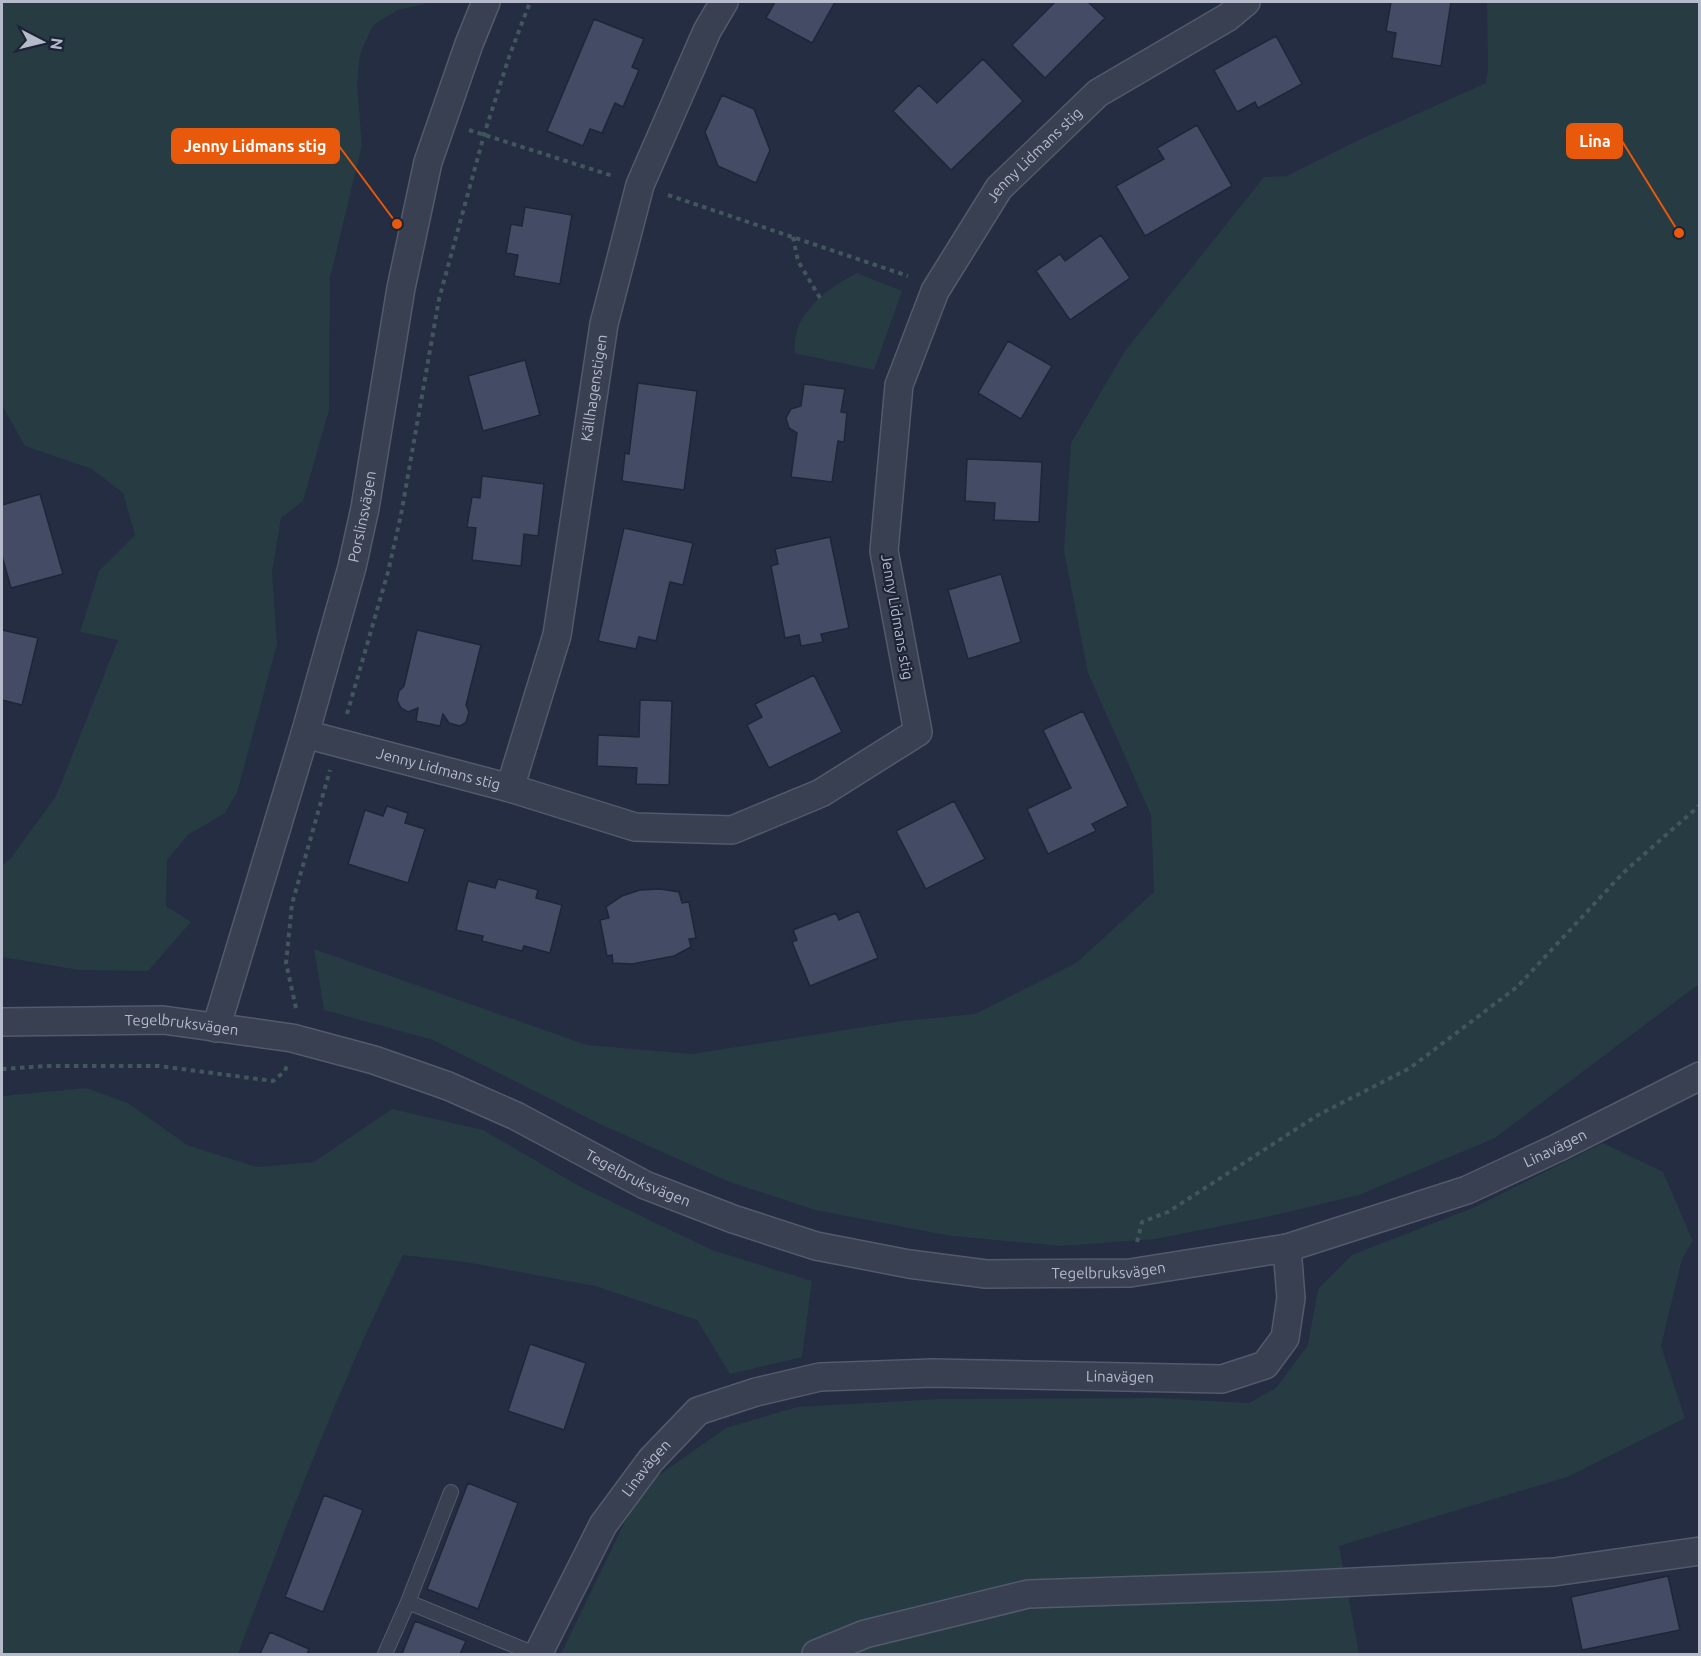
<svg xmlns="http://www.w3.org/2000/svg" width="1701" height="1656" viewBox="0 0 1701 1656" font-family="Ubuntu,sans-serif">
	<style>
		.green { fill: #263b42 }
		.building { fill: #434c64; stroke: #1f2638; stroke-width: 1.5 }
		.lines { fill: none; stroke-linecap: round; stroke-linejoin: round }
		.service-casing { stroke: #535a6b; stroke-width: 16 }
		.minor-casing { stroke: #535a6b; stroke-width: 30 }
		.path { stroke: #42575c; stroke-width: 4; stroke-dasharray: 4.5 4.5; stroke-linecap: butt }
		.service { stroke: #394051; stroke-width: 14 }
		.minor { stroke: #394051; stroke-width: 27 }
		.labels { text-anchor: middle; stroke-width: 4.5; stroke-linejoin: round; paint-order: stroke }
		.street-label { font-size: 15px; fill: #b5bbcb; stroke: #1d2436 }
		.leader { fill: none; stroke: #e8590c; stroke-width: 2 }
		.callout-dot { fill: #e8590c; stroke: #1d2436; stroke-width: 2 }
		.callout { fill: #e8590c; stroke: #e8590c; stroke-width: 2 }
		.callout-label { font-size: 16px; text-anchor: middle; font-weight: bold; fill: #fff }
	</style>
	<rect width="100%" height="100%" fill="#242d42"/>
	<!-- green -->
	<path class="green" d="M2 2H432L398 10 373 25 360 54 357 84 362 145 330 278 329 410 303 501 281 518 272 572 277 644 237 793 225 813 188 835 167 860 166 906 191 922 148 971 79 970 2 957V865L11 858 56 796 118 640 80 632 99 571 135 535 123 493 92 469 25 446 2 405Z
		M1487 2H1699V984L1495 1138 1359 1195 1267 1217 1155 1239 1062 1246 951 1236 815 1210 727 1181 602 1125 433 1040 324 1010 314 949 587 1045 692 1054 902 1021 975 1014 1076 963 1154 892 1151 815 1088 673 1064 551 1071 443 1125 351 1264 177 1287 176 1363 138 1486 83 1488 69Z
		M857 273 902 291 874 370 794 353C795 346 795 337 797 330 807 303 833 285 857 273Z
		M86 1088 128 1103 187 1145 257 1167 314 1162 392 1109 483 1130 579 1186 712 1250 812 1281 802 1357 730 1374 697 1320 595 1286 465 1262 403 1255C340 1384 288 1520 238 1654H2V1096Z
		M1603 1143 1663 1172 1693 1241 1682 1259 1661 1346 1685 1418 1570 1476 1339 1546 1359 1654H561L630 1511 652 1480 726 1428 797 1407 937 1399 1156 1398 1249 1403 1276 1388 1308 1345 1318 1289 1352 1255 1475 1207Z"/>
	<!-- building -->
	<path class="building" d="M775 2H835L812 43 766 18Z
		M1055 2H1088L1105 18 1045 78 1012 45Z
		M1391 2H1451L1441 66 1392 58 1396 33 1386 31Z
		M594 19 644 39 632 67 639 70 623 107 615 103 602 133 590 129 583 146 547 131Z
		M1276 36 1302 84 1258 108 1255 102 1237 112 1214 70Z
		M983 59 1023 101 951 170 893 111 919 85 937 103Z
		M722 95 754 109 770 150 756 183 718 166 705 132Z
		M1197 125 1232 186 1145 236 1116 186 1164 159 1157 148Z
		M525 207 572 215 560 284 514 276 518 255 506 253 511 224 522 226Z
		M1101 235 1130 278 1070 320 1036 271 1060 254 1065 261Z
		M1008 341 1052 366 1021 419 978 393Z
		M525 360 540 415 483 431 468 376Z
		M638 383 697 391 684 490 622 481 625 453 629 454Z
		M804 384 845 389 841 412 847 413 844 442 838 441 832 482 791 477 797 433 789 428 786 418 791 409 801 406Z
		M967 459 1042 462 1039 522 994 520 995 503 965 501Z
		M482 476 544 484 538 536 524 534 521 566 472 560 476 528 467 527 472 497 480 498Z
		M40 494 63 574 11 588 2 556V505Z
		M624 528 693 543 683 585 670 582 656 641 639 637 636 649 598 641Z
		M830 537 849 628 821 634 823 642 801 646 799 635 785 638 771 566 778 564 775 549Z
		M1001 574 1021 642 968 659 948 590Z
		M2 630 38 638 22 705 2 700Z
		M417 630 481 645 466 705 469 712 466 722 460 726 449 723 443 714 440 726 416 721 418 708 408 712 401 708 397 700 399 691 404 686Z
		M814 675 842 732 769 768 747 725 762 717 755 704Z
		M640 700 672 701 669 785 636 784 637 768 597 766 598 735 639 737Z
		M1083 711 1128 806 1092 824 1096 831 1048 854 1027 809 1071 788 1043 730Z
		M954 801 985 859 926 889 896 831Z
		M387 806 408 813 405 823 425 829 408 883 348 864 365 810 383 816Z
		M498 879 538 890 536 898 562 905 550 953 524 946 522 951 482 941 483 936 456 930 468 881 495 888Z
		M660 889 679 892 682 903 689 902 696 938 689 939 691 947 674 956 632 964 613 963 612 955 607 956 600 920 609 918 606 907 622 896 640 890Z
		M859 911 878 958 810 986 792 942 797 940 793 930 836 913 839 920Z
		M530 1344 586 1363 564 1430 508 1411Z
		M468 1483 518 1503 478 1609 427 1589Z
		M324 1495 363 1510 323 1612 285 1597Z
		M1668 1576 1680 1630 1582 1650 1571 1597Z
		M415 1621 466 1641 460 1654H402Z
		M270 1632 309 1649 307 1654H260Z"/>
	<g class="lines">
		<defs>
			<path id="service" d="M451 1492 408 1602 535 1654
				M385 1654 408 1602"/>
			<g id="minor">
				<path id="s1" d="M305 734 510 788 635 827 732 830 821 793 918 732 884 551 899 385 935 291 999 188 1098 93 1228 17 1246 2"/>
				<path id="s2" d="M510 788 557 635 604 324 640 185 707 31 724 2"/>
				<path id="s3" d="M2 1022 163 1020 292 1038 374 1060 448 1086 516 1116 645 1185 733 1219 816 1246 909 1264 986 1274 1130 1273 1287 1248"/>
				<path id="s4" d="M216 1028 305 734 352 567 365 508 401 288 428 162 469 44 486 2"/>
				<path id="s5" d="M538 1654 603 1525 651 1460 698 1411 756 1392 820 1377 933 1373 1222 1379 1265 1365 1285 1338 1291 1298 1287 1248 1467 1190 1557 1148 1700 1076"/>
				<path d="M816 1654 865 1634 1028 1594 1274 1586 1554 1572 1700 1551"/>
			</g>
		</defs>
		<!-- service casing -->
		<use href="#service" class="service-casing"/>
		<!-- minor casing -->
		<use href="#minor" class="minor-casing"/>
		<!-- path -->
		<path class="path" d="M469 130 613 176
			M668 195 908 276
			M793 237 798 261 820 298
			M347 714 388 572 401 515 439 299 484 135 509 57 530 2
			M296 1008 286 963 292 904 330 770
			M2 1069 46 1066H159L273 1081 285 1071 287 1065
			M1137 1242 1142 1222 1168 1212 1318 1115 1410 1068 1517 987 1623 873 1700 805"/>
		<!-- service -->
		<use href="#service" class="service"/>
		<!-- minor -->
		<use href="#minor" class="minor"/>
	</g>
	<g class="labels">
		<!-- street labels -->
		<g class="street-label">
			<text dy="5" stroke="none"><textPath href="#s1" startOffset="1272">Jenny Lidmans stig</textPath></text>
			<text dy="5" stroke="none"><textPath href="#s2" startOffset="410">Källhagenstigen</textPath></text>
			<text dy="5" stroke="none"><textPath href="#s4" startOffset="532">Porslinsvägen</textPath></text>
			<text transform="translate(897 617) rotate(80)" y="5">Jenny Lidmans stig</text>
			<text dy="5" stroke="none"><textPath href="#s1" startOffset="138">Jenny Lidmans stig</textPath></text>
			<text dy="5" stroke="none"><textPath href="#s3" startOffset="180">Tegelbruksvägen</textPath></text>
			<text dy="5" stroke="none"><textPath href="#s5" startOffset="1278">Linavägen</textPath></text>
			<text dy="5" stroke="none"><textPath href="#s3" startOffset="666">Tegelbruksvägen</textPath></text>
			<text dy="5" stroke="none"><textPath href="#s3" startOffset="1152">Tegelbruksvägen</textPath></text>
			<text dy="5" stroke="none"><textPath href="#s5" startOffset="720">Linavägen</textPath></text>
			<text dy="5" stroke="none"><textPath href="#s5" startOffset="216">Linavägen</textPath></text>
		</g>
	</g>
	<!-- callouts -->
	<path class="leader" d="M1679 233L1622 141M397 224L339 146"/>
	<g class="callout-dot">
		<circle cx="1679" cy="233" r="6"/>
		<circle cx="397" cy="224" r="6"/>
	</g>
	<g class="callout">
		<rect x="1567" y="124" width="55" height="34" rx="6"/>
		<rect x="172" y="129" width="167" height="34" rx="6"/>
	</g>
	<g class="callout-label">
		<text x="1595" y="147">Lina</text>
		<text x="255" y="152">Jenny Lidmans stig</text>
	</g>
	<!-- border -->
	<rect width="1701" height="1656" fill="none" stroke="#b5bbcb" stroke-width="6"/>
	<!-- north arrow -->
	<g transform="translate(42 42) rotate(97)" stroke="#1d2436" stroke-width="4.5" paint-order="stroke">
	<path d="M0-4.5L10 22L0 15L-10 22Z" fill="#b5bbcb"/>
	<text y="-9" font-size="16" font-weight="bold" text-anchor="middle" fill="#b5bbcb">N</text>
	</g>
</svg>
